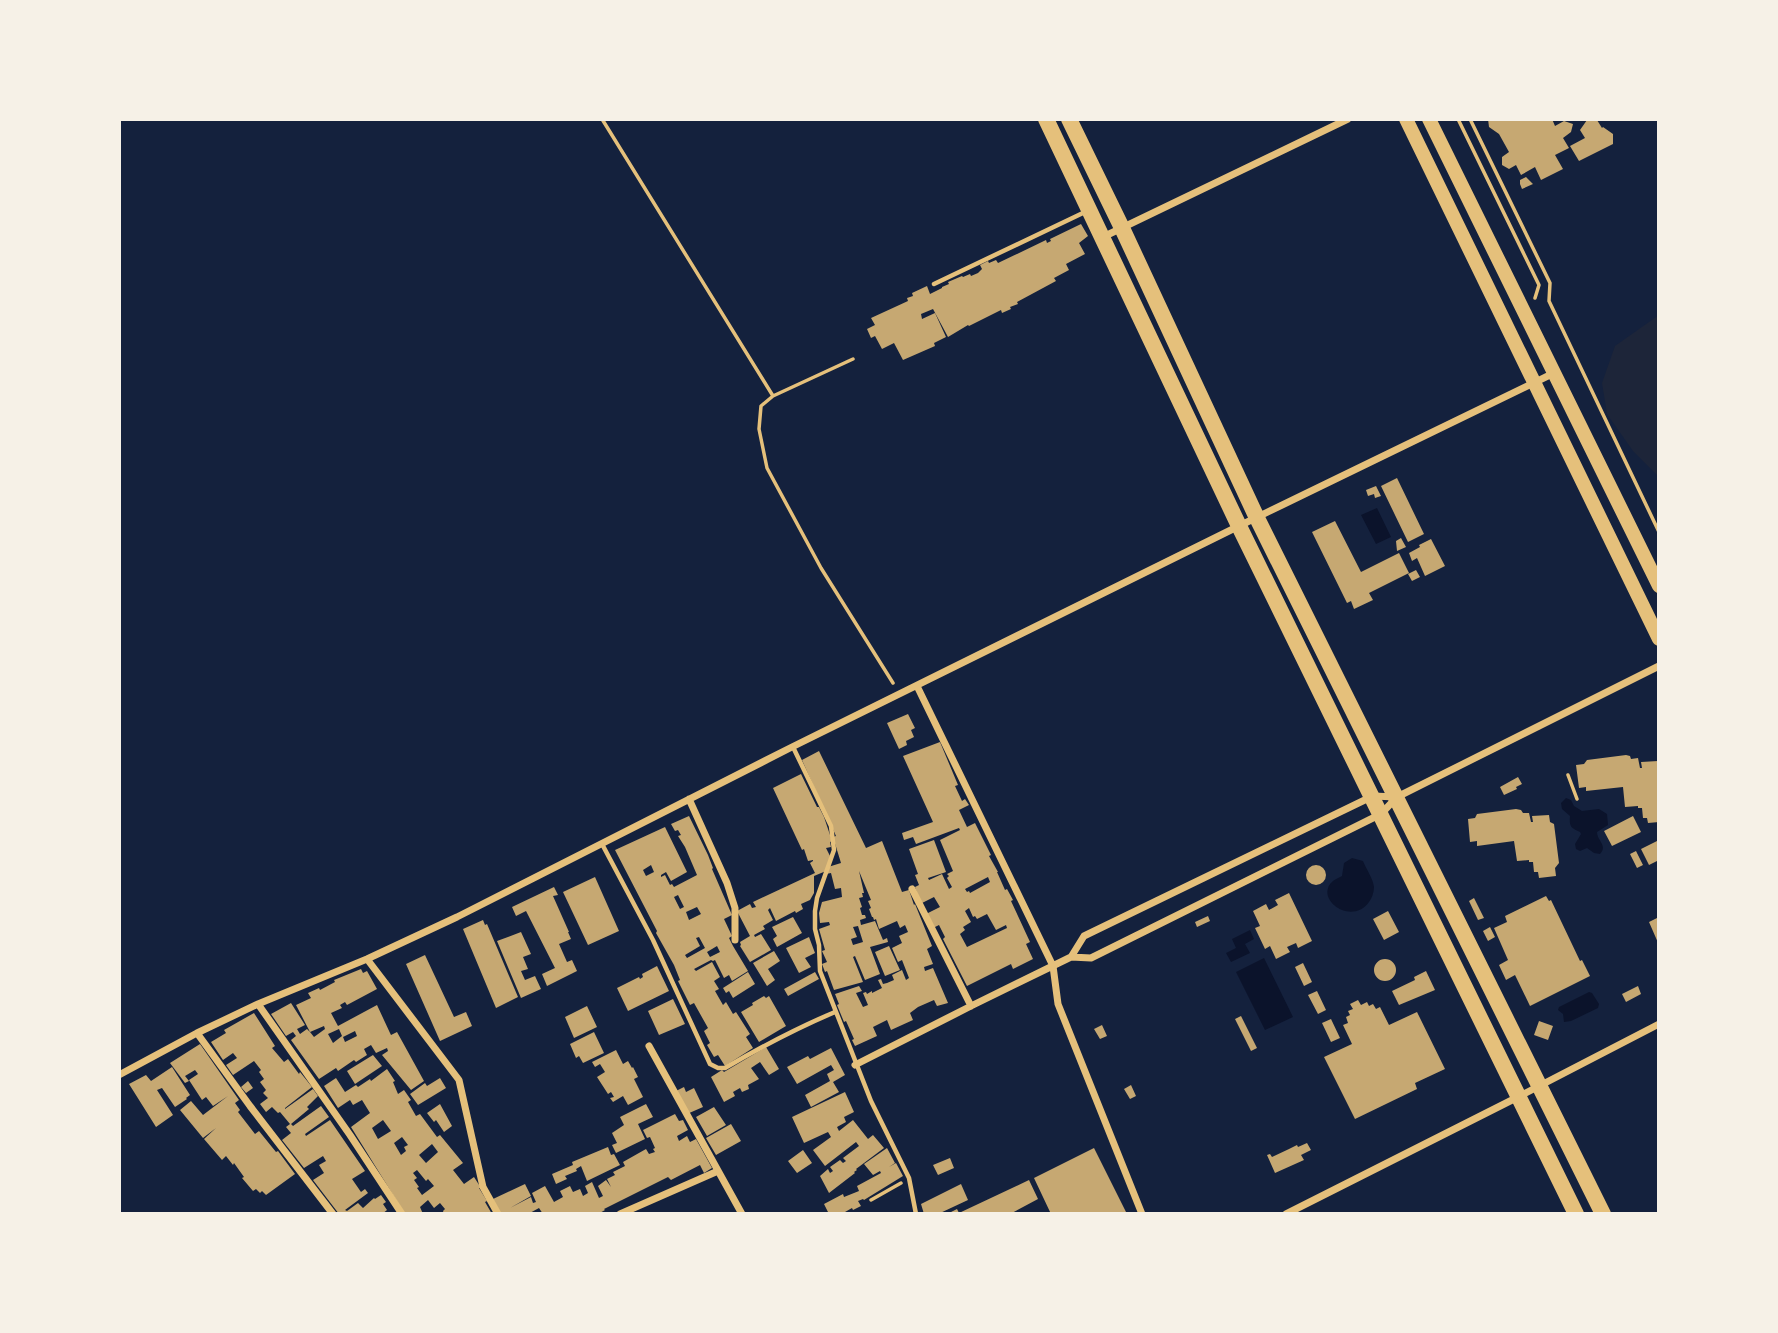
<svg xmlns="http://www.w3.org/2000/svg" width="1778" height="1333" viewBox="0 0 1778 1333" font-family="'Roboto Condensed',sans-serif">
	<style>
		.green { fill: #1d2539 }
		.water { fill: #0b132b }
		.building { fill: #c6a872; fill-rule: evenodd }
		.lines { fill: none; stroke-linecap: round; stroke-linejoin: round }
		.path { stroke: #e5c07b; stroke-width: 3.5 }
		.service { stroke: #e5c07b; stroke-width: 4.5 }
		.minor { stroke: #e5c07b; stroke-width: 7 }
		.secondary { stroke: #e5c07b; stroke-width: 14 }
		.primary { stroke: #e5c07b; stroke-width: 16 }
	</style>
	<rect width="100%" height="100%" fill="#14213d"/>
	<!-- green -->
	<path class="green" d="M1659 315V474L1657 475 1633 451 1607 414 1602 383 1615 346Z"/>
	<!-- water -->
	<path class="water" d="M1377 508 1391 537 1376 544 1361 515Z
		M1566 798 1571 800 1574 806 1582 811 1599 809 1607 814 1608 825 1597 832C1597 841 1608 845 1600 854L1594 853 1587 848 1580 851 1576 849 1575 844 1581 834 1580 832C1571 828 1569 827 1570 816L1562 809 1561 803Z
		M1352 858 1363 861C1366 869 1373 878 1374 887 1374 892 1372 898 1369 902 1351 927 1313 898 1333 881 1335 879 1339 878 1342 876L1344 863Z
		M1250 930 1254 939 1245 944 1250 953 1231 962 1226 953 1236 948 1232 939Z
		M1264 958 1293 1017 1265 1030 1236 972Z
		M1589 992 1592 993 1599 1004 1598 1008 1571 1021 1564 1022 1563 1014 1558 1010 1559 1007Z"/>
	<!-- building -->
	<path class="building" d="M1488 119H1540L1542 121 1552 119 1555 126 1564 121 1573 124 1571 132 1563 138 1569 148 1555 155 1563 169 1541 180 1535 167 1521 175 1516 165 1509 169 1502 165V157L1509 152 1499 134 1489 127Z
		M1587 120H1597L1602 128 1603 127 1613 134V144L1579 161 1570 146 1585 138 1580 130Z
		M1526 177 1533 184 1522 189 1520 184V180Z
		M1081 224 1088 236 1079 243 1085 254 1066 264 1069 270 1054 278 1056 281 1017 302 1018 304 1010 307 1011 309 1002 313 1001 310 969 326 968 325 948 337 933 309 921 314 922 319 935 313 946 337 934 343 935 346 903 360 894 343 882 349 875 336 871 338 867 329 875 325 871 318 908 301 907 298 913 296 912 293 927 286 930 294 942 288V287L949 284 948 282 962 276 963 277 970 274 971 276 978 273 982 269 980 265 988 261 989 263 996 260 998 263 1046 240 1047 243 1051 241 1050 239Z
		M1397 478 1424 534 1408 542 1381 486Z
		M1376 486 1381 496 1375 498 1374 494 1368 496 1366 490Z
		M1335 521 1361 572 1399 553 1409 573 1369 593 1373 600 1354 609 1351 601 1347 603 1312 532Z
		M1401 538 1406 547 1397 551 1396 541Z
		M1431 539 1445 566 1425 576 1417 558 1412 561 1409 553 1420 547 1419 545Z
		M1416 570 1420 577 1412 581 1408 574Z
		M908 714 915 728 911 730 914 737 906 741 907 745 899 749 887 723Z
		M940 742 958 785 955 786 962 801 965 799 969 805 959 810 967 827 975 823 991 855 989 856 998 872H997L1005 890 1007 889 1013 900 1011 901 1030 942 1026 944 1033 959 1013 969 1011 964 967 986 943 939 945 937 939 925 933 928 926 914 940 907 934 897 922 903 918 896 915 887 919 885 915 875 918 874 909 849 934 840 946 872 928 878 929 880 942 874 949 889 952 887 947 878 949 876 947 874 953 871 940 840 960 830 959 828 916 844 913 837 904 840 902 833 933 822 903 756ZM988 877 990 882 970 893 969 891 967 892 965 889ZM969 908 973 917 975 916 977 919 987 914 996 930 1006 925 1007 928 967 947 960 934 965 930 963 927 971 922 965 911Z
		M819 751 866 848 882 841 902 892 909 890 914 905 915 904 932 946 927 949 933 964 924 967 925 971 933 968 948 1003 937 1006 934 1000 918 1007 910 1013 913 1020 891 1030 887 1020 873 1027 877 1036 855 1046 852 1040 854 1039 846 1021 844 1022 837 1005 839 1004 835 994 859 986 862 991 856 993 863 1007 868 1005 863 993 866 992 867 994 872 991V993L882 988 878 980 881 979 883 984 887 983 894 980 892 975 902 970 906 980 909 978 902 960 898 962 892 948 902 943 899 936 908 932 905 925 900 928 897 921 879 929 876 919 874 920 873 917H872L869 909 871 908 868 901 871 900 859 871 864 893H862L863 897 859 898 862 907 860 908 862 915H865L866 918 860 920 861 925 875 921 883 940 887 938 888 942 870 947 880 974 865 980 855 956 853 957 863 982 834 990 827 971 825 972 822 964 827 962 822 951 825 950 819 929 830 925 829 922 820 923 819 913 822 902 842 897 841 888 835 889 831 873 826 874 828 867 841 863 833 837 836 836 802 760ZM858 926 863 942 853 945 851 939 857 937 853 927Z
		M1626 755 1630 756 1631 759 1638 758 1640 768H1642L1641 762 1658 761 1659 822 1648 823 1647 818H1643L1642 808H1638V806L1625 807 1623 787 1586 791V787L1579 788 1576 765 1584 764 1587 760Z
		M801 774 817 807H819L824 817 832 841 830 842 831 847 826 848 830 856 826 871 814 876V893L810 900 801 904 803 909 796 913 795 911 776 921 770 908 768 910 773 920 763 926 765 929 754 935 755 937 761 934 771 950 750 962 740 946 741 945 740 942 750 936 737 911 750 904 752 908 756 907 753 902 815 873 810 863 813 861V860L808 861 804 849 802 850 773 788Z
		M1518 777 1522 784 1516 787 1517 789 1504 795 1500 787Z
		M1516 809 1521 810 1523 813H1529L1531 822H1533L1532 816 1549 815 1550 822 1554 824 1559 863 1555 868 1556 876 1539 878 1538 872H1534L1533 862H1529V860L1517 861 1514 841 1477 846V841L1470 842 1468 819 1475 818 1477 814Z
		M689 816 708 855 713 868 712 869 732 915 724 919 732 936 729 938 733 946 748 971 732 981 729 975 724 978 715 960 713 961 711 960 694 969 696 971 712 962 720 977 714 981 719 989 715 991 723 1005 726 1002 733 1014 736 1012 750 1034 746 1037 753 1048 725 1066 718 1055 714 1057 707 1045 710 1043 704 1031 708 1028 694 1003 690 1005 678 981 680 980 674 965 656 933 657 931 615 850 665 827 687 872 671 881 666 872 661 875V877L665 875 670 885 672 884 674 887 697 875 685 847 678 836 681 835 678 830 675 831 671 824ZM651 865 654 872 646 876 643 870ZM678 895 684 907 680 909 674 897ZM697 907 701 914 689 920 686 912ZM699 937 705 948 687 958 685 955 700 946 696 938ZM717 946 720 952 710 957 707 952Z
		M1633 816 1641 832 1612 846 1604 831Z
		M1659 840V860L1649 865 1641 849Z
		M1636 851 1643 865 1637 868 1630 854Z
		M1306 875a10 10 0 1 1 20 0a10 10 0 1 1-20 0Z
		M595 877 619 931 588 945 563 892Z
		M554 887 558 895 553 896 569 932H568L571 939 559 944 567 962 572 960 577 971 547 986 542 974 555 968 526 911 516 916 512 907Z
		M1289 893 1312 941 1298 948 1296 943 1287 947 1290 952 1276 959 1270 946 1265 949 1255 928 1260 926 1253 911 1266 904 1269 910 1278 905 1275 900Z
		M1546 896 1549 901 1551 900 1580 961 1582 960 1590 976 1530 1006 1515 975 1506 980 1499 965 1508 960 1494 928 1507 922 1505 916Z
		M1474 898 1484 918 1478 920 1469 901Z
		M1388 911 1399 932 1384 940 1373 919Z
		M1208 916 1210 921 1197 927 1195 922Z
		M793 917 802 933 777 947 773 939 777 936 772 927Z
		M1659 917V945L1649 922Z
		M483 920 485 925 487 924 518 997 496 1008 463 929Z
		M1490 927 1495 937 1488 941 1483 931Z
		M521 932 531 954 523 957 528 969 521 971 525 980 535 976 541 989 521 998 497 941Z
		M809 937 815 953 805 958 811 967 799 973 786 948Z
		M889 946 900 970 885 976 875 952Z
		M774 951 780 961 768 969 775 980 767 986 753 963Z
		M425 955 454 1017 466 1012 472 1026 440 1041 406 964Z
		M1374 970a11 11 0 1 1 22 0a11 11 0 1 1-22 0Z
		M1303 963 1312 982 1304 986 1295 967Z
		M657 966 669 991 628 1011 617 988 639 977 640 979 643 977 642 974Z
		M361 969 363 973 367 971 377 989 347 1005 345 1002 340 1005 342 1008 331 1013 338 1026 377 1005 390 1033 391 1035 397 1032 424 1081 411 1090 382 1055 388 1051 387 1048 376 1053 371 1045 364 1049 367 1055 356 1062 354 1060 338 1071 336 1068 319 1079 291 1040 296 1036 293 1032 286 1036 271 1014 291 1003 305 1025 297 1029 300 1034 307 1029 310 1032 296 1005 311 998 308 993 319 988 320 990 335 982 334 980ZM324 1026 325 1029 314 1037 310 1032ZM339 1029 342 1036 333 1043 328 1034ZM355 1031 357 1036 345 1042 343 1037Z
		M1426 971 1435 990 1399 1005 1392 991 1415 980 1414 977Z
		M748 972 755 984 733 998 729 991 726 993 723 988Z
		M815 972 819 979 788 996 784 989Z
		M1638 986 1641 994 1626 1002 1622 994Z
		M1317 991 1326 1010 1318 1014 1308 995Z
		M764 996 766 998 769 996 786 1026 759 1042 741 1012 753 1005 752 1003Z
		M673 999 685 1024 659 1035 648 1011Z
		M1358 1000 1361 1005 1367 1002 1369 1006 1373 1004 1376 1009 1380 1007 1389 1025 1417 1012 1445 1069 1415 1083 1417 1089 1355 1119 1324 1057 1352 1044 1343 1025 1348 1023 1346 1017 1350 1015 1348 1011 1353 1009 1350 1004Z
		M587 1006 597 1027 574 1038 565 1017Z
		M254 1013 275 1046 272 1048 284 1062 288 1059 299 1074 300 1072 312 1087 285 1108V1109L313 1089 318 1096 307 1107 309 1109 291 1124 293 1126 321 1106 329 1117 305 1134 306 1136 330 1120 365 1171 352 1179 361 1192 365 1189 368 1193 345 1210 347 1211 358 1203 363 1208 374 1198 375 1199 381 1195 386 1202 383 1204 387 1210 382 1214H339L313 1180 324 1173 319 1165 326 1161 323 1156 304 1168 282 1140 291 1133 286 1127 290 1124 280 1112 278 1113 272 1107 266 1112 260 1104 268 1098 263 1093 266 1090 260 1082 264 1079 259 1072 261 1070 254 1061 233 1075 226 1065 237 1058 233 1053 223 1060 211 1042 226 1033 224 1030Z
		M1241 1016 1257 1048 1251 1051 1235 1019Z
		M1331 1019 1340 1038 1331 1042 1322 1023Z
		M1539 1021 1553 1026 1548 1040 1534 1035Z
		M1102 1025 1107 1036 1100 1039 1094 1029Z
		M594 1032 604 1053 583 1063 579 1056 576 1058 570 1044Z
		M200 1044 239 1100 235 1103 240 1110 238 1112 255 1134 259 1131 276 1152 278 1151 295 1174 266 1195 262 1191 260 1193 256 1189 253 1191 242 1178 244 1177 234 1163 233 1165 226 1156 222 1160 204 1139 216 1128 203 1138 180 1110 191 1101 203 1115 228 1096 213 1106 206 1097 202 1100 189 1080 198 1074 195 1070 185 1076 189 1081 185 1083 170 1063Z
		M766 1047 779 1069 769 1075 760 1062 751 1068 759 1079 748 1085 749 1089 742 1092 740 1088 733 1092 735 1096 724 1102 711 1077 722 1070 724 1072Z
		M831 1048 845 1075 833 1082 839 1092 811 1107 805 1095 830 1081 827 1074 834 1070 831 1065 797 1084 787 1067 808 1056 810 1059Z
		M616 1050 623 1064 628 1061 632 1068 633 1067 638 1077 634 1079 643 1097 628 1105 623 1096 613 1102 610 1098 614 1097 611 1092 608 1094 597 1077 605 1072 600 1064 595 1067 592 1062Z
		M373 1055 382 1066 355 1084 347 1071Z
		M172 1067 190 1095 186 1098 187 1099 175 1107 162 1088 157 1090 173 1115 156 1127 129 1084 146 1075 151 1081Z
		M387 1069 395 1081 393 1082 398 1094 404 1090 411 1100 408 1102 416 1116 420 1114 437 1137 440 1135 463 1163 453 1170 464 1184 474 1177 481 1188H479L487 1201 485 1202 492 1214H444L443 1211 445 1209 440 1203 434 1208 428 1200 420 1207 423 1214H405L351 1127 370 1113 362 1100 353 1105 350 1100 338 1108 324 1086 336 1078 345 1092 356 1085 358 1087 370 1079 371 1081ZM383 1120 391 1131 378 1139 372 1128ZM402 1137 408 1145 404 1147 406 1151 401 1155 394 1143ZM432 1144 438 1152 426 1163 419 1155ZM417 1170 426 1181 428 1179 434 1186 422 1195 417 1188 419 1187 414 1180 417 1178 413 1173Z
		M440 1078 446 1088 418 1105 410 1094 425 1083 427 1086Z
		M248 1081 253 1088 246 1093 241 1087Z
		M1131 1085 1136 1096 1130 1099 1124 1089Z
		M684 1087 686 1092 694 1088 703 1107 687 1114 676 1091Z
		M845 1092 854 1112 844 1117 846 1122 837 1127 839 1131 853 1120 868 1139 873 1135 884 1148 856 1169 857 1170 854 1172 855 1173 829 1193 820 1176 828 1169 830 1173 833 1171 830 1167 840 1160 843 1163 846 1161 843 1158 859 1146 856 1142 825 1166 813 1150 831 1137 828 1132 804 1143 792 1117Z
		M440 1104 452 1126 444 1132 436 1120 434 1122 427 1113Z
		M646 1104 653 1117 638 1124 645 1139 616 1153 612 1145 617 1143 612 1133 624 1125 620 1117Z
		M714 1107 726 1125 707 1136 696 1117Z
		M675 1114 679 1121 683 1120 688 1130 677 1136 679 1141 687 1136 690 1142 696 1139 712 1168 704 1173 700 1165 671 1180 668 1177 604 1209 605 1210 598 1214H543L539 1208 528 1214H501L493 1199 525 1184 531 1196 510 1208 531 1197 533 1203 536 1202 532 1193 545 1186 554 1202 563 1197 560 1191 570 1186 573 1192 580 1189 583 1196 588 1193 585 1186 592 1182 599 1198 603 1196 598 1186 606 1180 611 1187 607 1179 615 1175 613 1172 625 1166 623 1162 646 1149 649 1154 655 1152 653 1149 655 1148 650 1137 647 1138 643 1130Z
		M731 1124 741 1141 716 1155 706 1138Z
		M1307 1143 1311 1150 1301 1155 1304 1160 1275 1173 1267 1155 1270 1154 1272 1157 1289 1149 1297 1145 1298 1147Z
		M608 1147 611 1155 614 1154 620 1165 587 1181 581 1166 576 1169 577 1171 565 1176 567 1179 556 1184 552 1174 573 1165 572 1162Z
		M887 1148 895 1163 889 1167 896 1163 903 1176 864 1200 863 1199 858 1201 861 1206 853 1210 852 1208 845 1212 846 1214H829L824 1204 843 1194 844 1197 859 1191 857 1186 881 1173 880 1171 873 1175 864 1164Z
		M1094 1148 1127 1214H1051L1034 1178Z
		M803 1150 812 1163 797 1173 788 1161Z
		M950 1158 954 1168 938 1175 933 1165Z
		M1029 1180 1038 1199 1010 1214H947L957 1209 959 1213Z
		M961 1184 968 1200 938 1214H924L921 1204Z"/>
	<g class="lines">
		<!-- path -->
		<path class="path" d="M602 119 773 396
			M1458 119 1539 285 1535 298
			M1470 119 1550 283 1549 301 1659 532
			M853 359 773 396 761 406 759 429 767 468 821 568 893 683
			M1568 775 1577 799
			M871 1200 901 1183"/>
		<!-- service -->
		<path class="service" d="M934 284 1085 212
			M793 747 831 826 834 850 817 898 815 911V929L819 945 820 971 871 1101 909 1178 916 1214
			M602 844 653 940 710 1064 718 1068H725C761 1047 797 1028 835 1012"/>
		<!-- minor -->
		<path class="minor" d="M1103 237 1348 119
			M917 686 1053 966 1058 1004 1142 1214
			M689 799 727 883 735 908V940
			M912 889 971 1006
			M1071 957 1084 936 1373 796 1396 797
			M367 959 459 1080 483 1187 498 1214
			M258 1004 350 1135 402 1214
			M197 1033 250 1106 333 1214
			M649 1046 742 1214
			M855 1065 971 1006 1071 957 1091 958 1381 814 1397 797 1659 666
			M119 1075 197 1033 258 1004 367 959 457 917 792 747 1239 526 1554 373
			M620 1214 718 1171
			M1286 1214 1518 1097 1659 1024"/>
		<!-- secondary -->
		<path class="secondary" d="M1406 119 1659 639
			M1429 119 1659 586"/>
		<!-- primary -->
		<path class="primary" d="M1046 119 1239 526 1576 1214
			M1069 119 1122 228 1257 518 1603 1214"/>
	</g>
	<!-- border -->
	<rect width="1778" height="1333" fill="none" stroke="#f6f1e7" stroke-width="242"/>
</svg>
